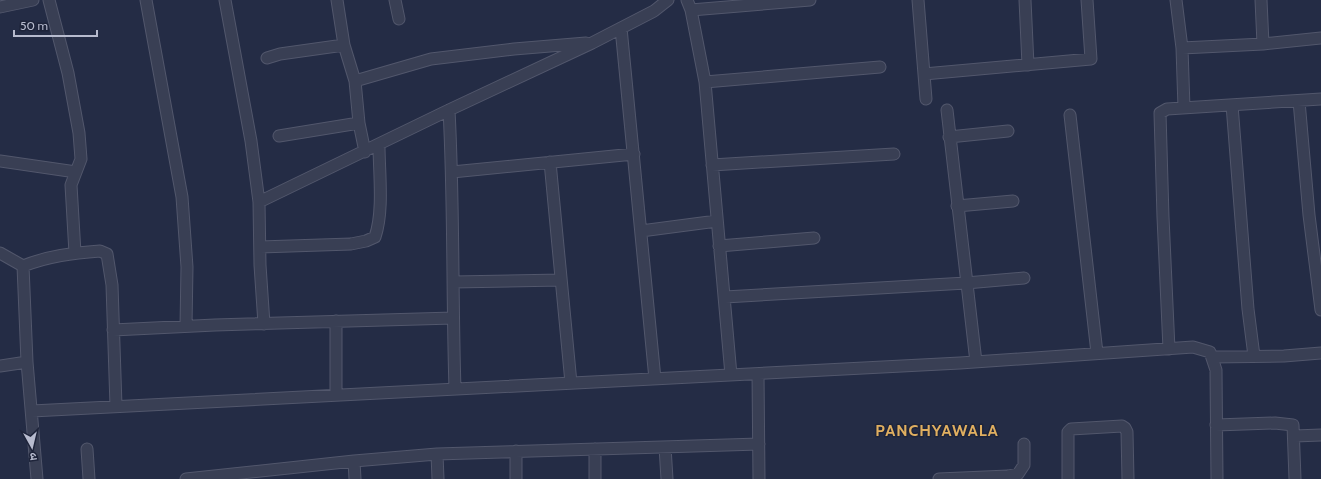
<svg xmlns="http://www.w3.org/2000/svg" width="1321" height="479" viewBox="0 0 1321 479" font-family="Cabin,'Noto Sans Devanagari',sans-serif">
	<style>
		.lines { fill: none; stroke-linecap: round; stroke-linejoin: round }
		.minor-casing { stroke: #52576c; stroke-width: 13 }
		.minor { stroke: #393f54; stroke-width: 11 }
		.labels { text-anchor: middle; stroke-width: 3; stroke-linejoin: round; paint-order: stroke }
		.district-label { font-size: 16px; font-weight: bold; letter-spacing: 1px; fill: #e0af60; stroke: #1e243a }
	</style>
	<rect width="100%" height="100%" fill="#242c45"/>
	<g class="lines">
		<defs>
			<path id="minor" d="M49 0 68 73 79 133 81 159 71 185 75 253
				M146 0 182 197 187 267 186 326
				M225 0 251 141 259 202 260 265 264 324
				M337 0 344 45 355 81 359 123 365 152
				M395 0 399 19
				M687 0 691 10 705 82 731 375
				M918 0 926 99
				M1025 0 1028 65
				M1176 0 1182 48 1184 108
				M1261 0 1263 44
				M0 7 33 0
				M691 10 810 0
				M621 28 655 379
				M1182 48 1263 44 1321 38
				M267 58 280 54 344 45
				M924 74 1091 59 1087 0
				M355 81 431 59 514 49 586 43
				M705 82 880 67
				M1299 101 1309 215 1321 310
				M1232 105 1248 309 1254 356
				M449 110C454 203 452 296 455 389
				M947 110 976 362
				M1070 115 1097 353
				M279 136 359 123
				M949 137 1008 131
				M0 161 76 172
				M550 162 571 383
				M712 165 894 154
				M452 172 634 154
				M259 202 449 110 592 43 654 11 668 0
				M957 206 1013 201
				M641 231 717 221
				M719 246 814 238
				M260 247 351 244 366 241 375 237C384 211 379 172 379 145
				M0 253 23 266
				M23 266C48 256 73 253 100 251L107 254 112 285 116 406
				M23 266 27 362 37 479
				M453 282 561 280
				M725 297 966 283 1024 278
				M336 321V395
				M113 330 215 325 453 318
				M1169 349 1163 217 1160 113 1167 109 1321 99
				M1212 357 1284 356 1321 353
				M0 366 27 362
				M758 374 759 479
				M32 411 960 363 1193 347 1210 352 1216 370 1217 479
				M1216 425 1275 423 1293 425 1295 479
				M1295 436 1321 435
				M665 447 667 479
				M87 449 89 479
				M595 449V479
				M437 454 438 479
				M354 461 355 479
				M186 479 354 461 437 454 759 444
				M516 479V451
				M939 479 1008 476 1018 474 1024 465V444
				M1068 479V432L1071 429 1122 426 1125 428 1127 432 1128 479"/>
		</defs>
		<!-- minor casing -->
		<use href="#minor" class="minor-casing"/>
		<!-- minor -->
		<use href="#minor" class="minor"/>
	</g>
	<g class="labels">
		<!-- district labels -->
		<g class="district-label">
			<text x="937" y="436">PANCHYAWALA</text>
		</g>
	</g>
	<!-- north arrow -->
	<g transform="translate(32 447) rotate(172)" stroke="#1e243a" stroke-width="3" paint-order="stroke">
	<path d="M0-3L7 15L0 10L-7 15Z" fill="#b7bbce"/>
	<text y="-6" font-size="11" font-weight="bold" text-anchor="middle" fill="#b7bbce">उ</text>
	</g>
	<!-- scale -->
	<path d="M14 30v6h83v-6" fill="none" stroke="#b7bbce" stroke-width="2"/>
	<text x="20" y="30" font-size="12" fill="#b7bbce" stroke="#1e243a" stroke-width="3" paint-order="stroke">50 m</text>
</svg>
